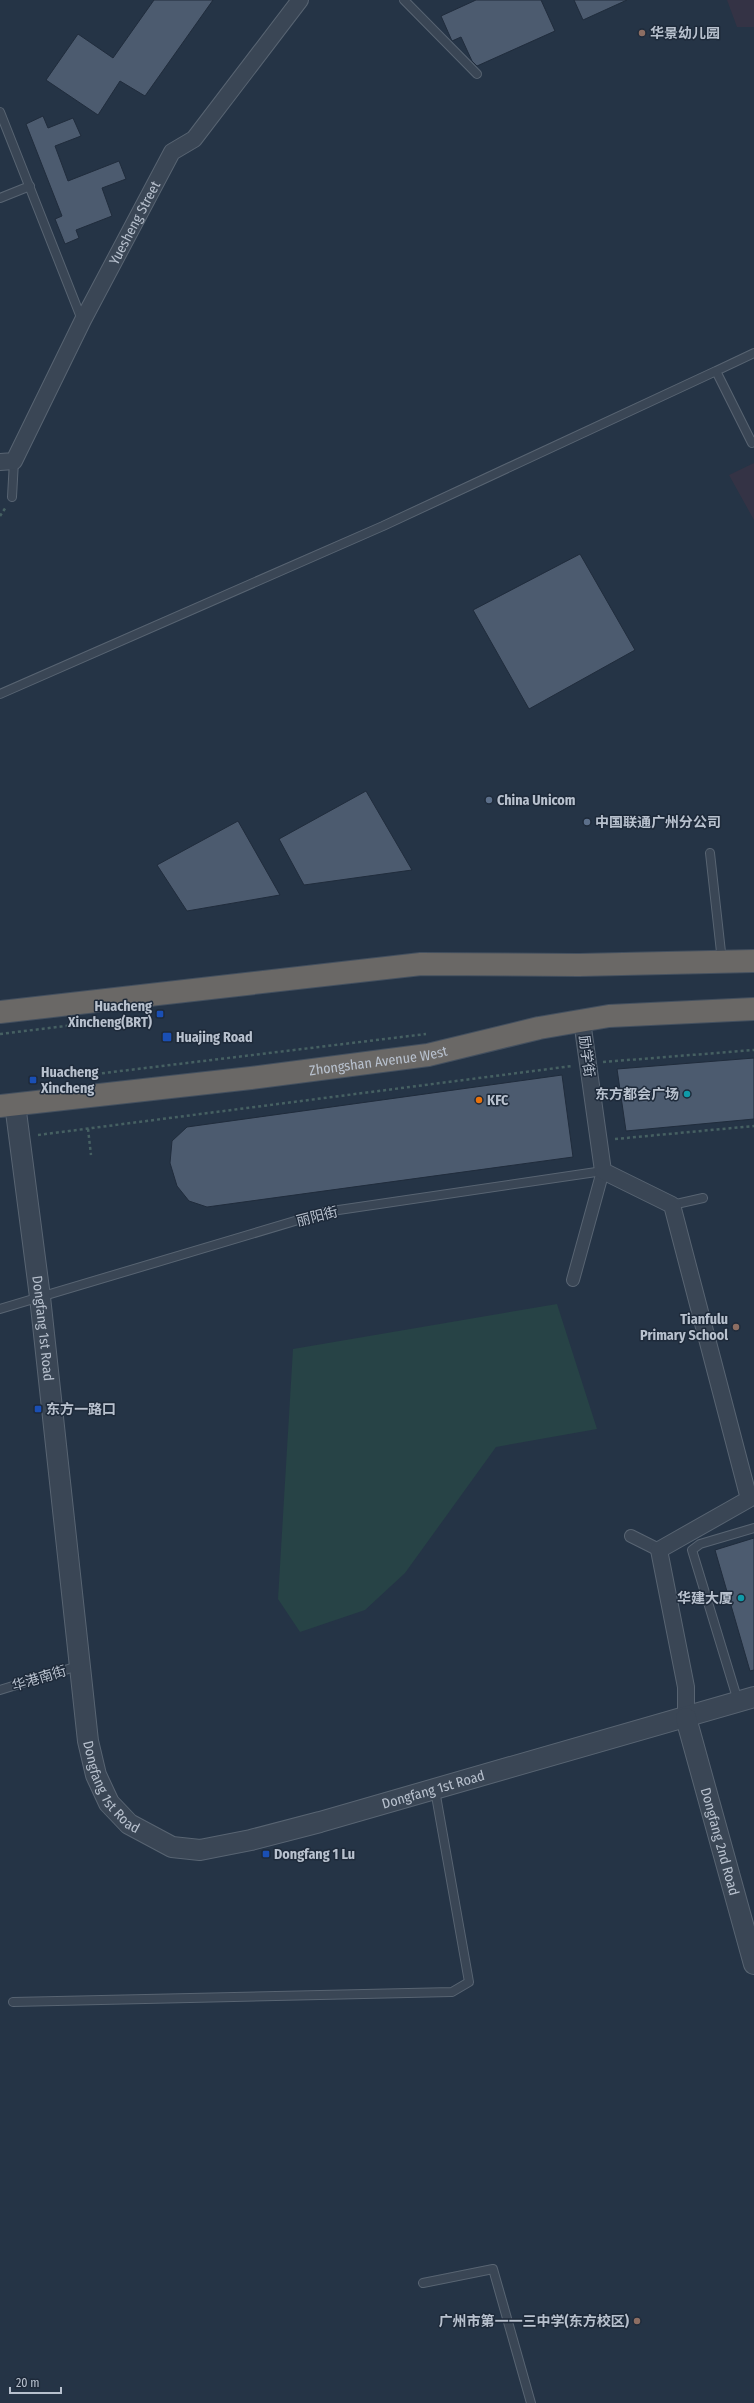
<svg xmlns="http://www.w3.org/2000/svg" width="754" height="2403" viewBox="0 0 754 2403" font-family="'Fira Sans Condensed','Noto Sans SC',sans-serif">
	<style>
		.medical { fill: #343345 }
		.green { fill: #274346 }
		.building { fill: #4c5b6f; stroke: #202c3c }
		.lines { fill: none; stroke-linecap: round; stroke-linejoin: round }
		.service-casing { stroke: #586472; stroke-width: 10 }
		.pedestrian-casing { stroke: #586472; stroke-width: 14 }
		.minor-casing { stroke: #586472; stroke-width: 18 }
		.tertiary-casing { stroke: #586472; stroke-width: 22 }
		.trunk-casing { stroke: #44505f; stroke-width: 24 }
		.path { stroke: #466062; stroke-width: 2.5; stroke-dasharray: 3 3; stroke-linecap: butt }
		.service { stroke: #3a4655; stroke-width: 8 }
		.pedestrian { stroke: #3a4655; stroke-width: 12 }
		.minor { stroke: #3a4655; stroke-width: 16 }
		.tertiary { stroke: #3a4655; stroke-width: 20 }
		.trunk { stroke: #6a6866; stroke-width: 22 }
		.education-dot { fill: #8d6e63; stroke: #1e2a3a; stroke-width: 1.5 }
		.service-dot { fill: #5c6f8a; stroke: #1e2a3a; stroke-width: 1.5 }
		.transit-dot { fill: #1a4fb4; stroke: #1e2a3a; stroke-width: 1.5 }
		.culture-dot { fill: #0f9aa8; stroke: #1e2a3a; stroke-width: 1.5 }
		.food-dot { fill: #e8710a; stroke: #1e2a3a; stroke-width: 1.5 }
		.labels { text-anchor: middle; stroke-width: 3; stroke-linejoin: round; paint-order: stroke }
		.poi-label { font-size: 14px; font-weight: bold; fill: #b8c1ce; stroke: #1e2a3a; text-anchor: start }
		.street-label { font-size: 14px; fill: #b8c1ce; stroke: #1e2a3a }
	</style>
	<rect width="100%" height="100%" fill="#253446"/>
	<!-- medical -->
	<path class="medical" d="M727 0H754V27H737Z
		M754 463V520L729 475Z"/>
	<!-- green -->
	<path class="green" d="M557 1304 597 1429 496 1447 405 1573 365 1610 300 1632 278 1599 293 1349Z"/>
	<!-- building -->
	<path class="building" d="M154 0H213L145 96 120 81 98 115 46 80 78 34 113 58Z
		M476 0H541L555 31 477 66 472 61 461 37 452 41 441 16Z
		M574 0H627L583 20Z
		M43 116 48 128 73 118 81 136 55 146 68 181 119 161 126 179 102 188 112 216 76 230 79 238 65 244 55 219 62 216 26 124Z
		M580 554 635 650 529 709 473 610Z
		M366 791 412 870 304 885 279 839Z
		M238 821 280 895 187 911 157 865Z
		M754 1058V1119L626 1131 617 1069Z
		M562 1075 573 1157 207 1207 189 1201 177 1186 170 1163 172 1141 187 1127Z
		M754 1538V1670L750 1671 715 1550Z"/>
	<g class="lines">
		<defs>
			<path id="service" d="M404 0 477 74
				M0 112 82 320
				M0 198 30 186
				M716 371 754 353
				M12 497 14 461
				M0 694 383 526 716 371 752 443 754 442
				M710 853 722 961
				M672 1205 703 1198
				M0 1309 325 1212 603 1171
				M0 1690 78 1666
				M738 1701 692 1550 700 1544 754 1528
				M13 2002 452 1992 469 1982 435 1790
				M423 2283 493 2269 531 2403"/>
			<path id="pedestrian" d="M573 1280 603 1171
				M631 1536 659 1550"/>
			<g id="minor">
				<path id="s1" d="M0 462 14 461 83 320 172 152 194 139 300 0"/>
				<path d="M582 1021 603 1171 672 1205 749 1499 659 1550 686 1687V1718"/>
			</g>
			<g id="tertiary">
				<path id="s2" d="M15 1104 40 1297 88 1741 96 1775 109 1803 129 1824 172 1847 200 1850 251 1840 320 1822 754 1697"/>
				<path id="s3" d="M686 1718 754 1964"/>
			</g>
			<g id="trunk">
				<path d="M0 1012 421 964 579 965 754 961"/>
				<path id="s4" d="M0 1106 251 1078 428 1055 539 1028 609 1016 754 1009"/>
			</g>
		</defs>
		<!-- service casing -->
		<use href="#service" class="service-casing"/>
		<!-- pedestrian casing -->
		<use href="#pedestrian" class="pedestrian-casing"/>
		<!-- minor casing -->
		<use href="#minor" class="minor-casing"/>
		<!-- tertiary casing -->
		<use href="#tertiary" class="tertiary-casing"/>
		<!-- trunk casing -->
		<use href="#trunk" class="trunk-casing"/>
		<!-- path -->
		<path class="path" d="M0 516 6 507
			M0 1034 82 1024
			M603 1062 754 1050
			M96 1074 426 1034
			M88 1129 91 1155
			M38 1135 572 1066
			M615 1139 754 1126"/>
		<!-- service -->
		<use href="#service" class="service"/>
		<!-- pedestrian -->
		<use href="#pedestrian" class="pedestrian"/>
		<!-- minor -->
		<use href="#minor" class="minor"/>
		<!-- tertiary -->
		<use href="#tertiary" class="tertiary"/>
		<!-- trunk -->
		<use href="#trunk" class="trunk"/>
	</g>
	<!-- markers -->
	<g class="education-dot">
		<circle cx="642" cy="33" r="4"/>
		<circle cx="736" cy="1327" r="4"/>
		<circle cx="637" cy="2321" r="4"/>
	</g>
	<g class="service-dot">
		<circle cx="489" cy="800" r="4"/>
		<circle cx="587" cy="822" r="4"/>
	</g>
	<g class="transit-dot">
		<rect x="156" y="1010" width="8" height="8" rx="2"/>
		<rect x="162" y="1032" width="10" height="10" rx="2"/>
		<rect x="29" y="1076" width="8" height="8" rx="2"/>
		<rect x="34" y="1405" width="8" height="8" rx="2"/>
		<rect x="262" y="1850" width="8" height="8" rx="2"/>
	</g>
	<g class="culture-dot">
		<circle cx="687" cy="1094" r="4"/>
		<circle cx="741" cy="1598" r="4"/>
	</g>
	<circle class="food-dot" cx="479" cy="1100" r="4"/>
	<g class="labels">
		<!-- poi labels -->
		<g class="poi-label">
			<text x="650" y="38">华景幼儿园</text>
			<text x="497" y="805">China Unicom</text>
			<text x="595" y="827">中国联通广州分公司</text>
			<text x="152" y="1011" text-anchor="end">Huacheng<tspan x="152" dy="16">Xincheng(BRT)</tspan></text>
			<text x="176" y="1042">Huajing Road</text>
			<text x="41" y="1077">Huacheng<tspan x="41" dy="16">Xincheng</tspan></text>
			<text x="679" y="1099" text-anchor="end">东方都会广场</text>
			<text x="487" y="1105">KFC</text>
			<text x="728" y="1324" text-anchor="end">Tianfulu<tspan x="728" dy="16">Primary School</tspan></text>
			<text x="46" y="1414">东方一路口</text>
			<text x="733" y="1603" text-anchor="end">华建大厦</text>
			<text x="274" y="1859">Dongfang 1 Lu</text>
			<text x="629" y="2326" text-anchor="end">广州市第一一三中学(东方校区)</text>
		</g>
		<!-- street labels -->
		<g class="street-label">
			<text dy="5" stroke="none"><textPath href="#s1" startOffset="281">Yuesheng Street</textPath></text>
			<text transform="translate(587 1056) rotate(82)" y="5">励学街</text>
			<text dy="5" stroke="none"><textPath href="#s4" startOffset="381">Zhongshan Avenue West</textPath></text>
			<text transform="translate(317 1216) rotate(-14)" y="5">丽阳街</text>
			<text dy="5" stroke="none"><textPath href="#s2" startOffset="226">Dongfang 1st Road</textPath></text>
			<text transform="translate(39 1678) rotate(-17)" y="5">华港南街</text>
			<text dy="5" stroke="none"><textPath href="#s2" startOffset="694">Dongfang 1st Road</textPath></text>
			<text dy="5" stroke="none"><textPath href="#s2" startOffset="1054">Dongfang 1st Road</textPath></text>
			<text dy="5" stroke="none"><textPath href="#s3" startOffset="128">Dongfang 2nd Road</textPath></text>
		</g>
	</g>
	<!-- scale -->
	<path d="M10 2387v6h51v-6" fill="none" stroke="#b8c1ce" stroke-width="2"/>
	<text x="16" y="2387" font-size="12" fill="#b8c1ce" stroke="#1e2a3a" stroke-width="3" paint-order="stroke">20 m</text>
</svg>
